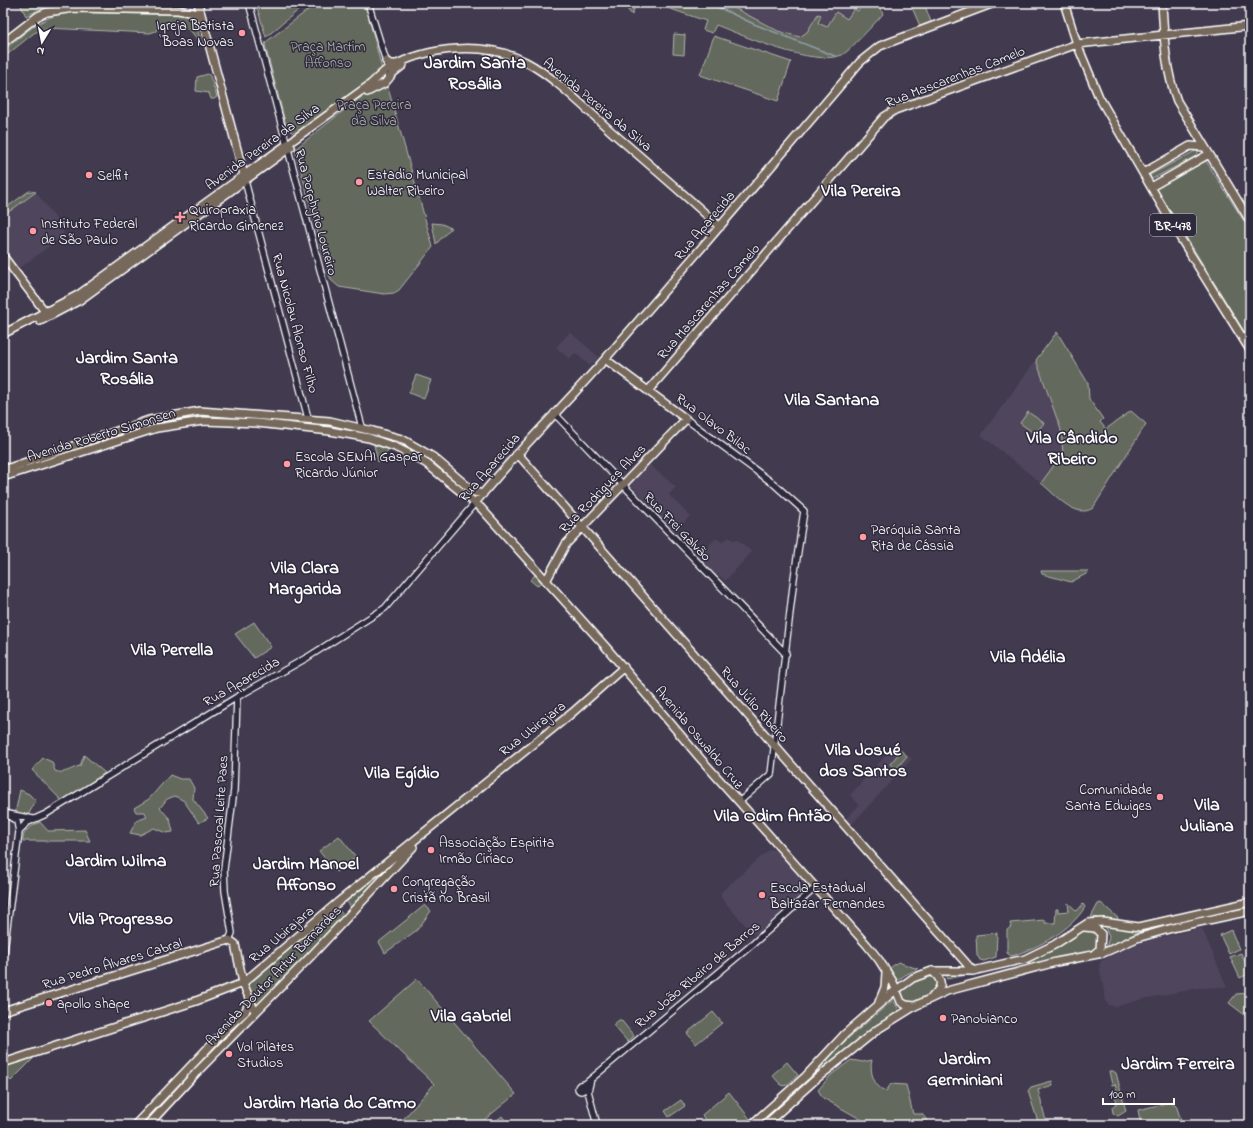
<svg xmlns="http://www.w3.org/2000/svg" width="1253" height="1128" viewBox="0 0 1253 1128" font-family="'Indie Flower',sans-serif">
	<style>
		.built { fill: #4f455c }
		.green { fill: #63695b; stroke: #b1b4ad }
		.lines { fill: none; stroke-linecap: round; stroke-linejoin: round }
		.stream { stroke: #91a0aa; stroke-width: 1.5 }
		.minor-casing { stroke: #fff; stroke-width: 8 }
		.major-casing { stroke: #fff; stroke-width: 10 }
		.highway-casing { stroke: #fff; stroke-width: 11 }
		.minor { stroke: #2f2a3d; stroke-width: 5.5 }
		.major { stroke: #76695c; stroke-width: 7 }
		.highway { stroke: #76695c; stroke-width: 8 }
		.poi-dot { fill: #ff9aa2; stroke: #2f2a3d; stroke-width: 1.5 }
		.labels { text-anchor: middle; stroke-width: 3; stroke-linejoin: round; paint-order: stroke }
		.shield { fill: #2f2a3d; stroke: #c1bfc5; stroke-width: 1 }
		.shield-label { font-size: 13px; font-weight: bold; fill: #fff }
		.poi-label { font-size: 14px; fill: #fff; stroke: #2f2a3d; text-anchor: start }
		.park-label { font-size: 14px; fill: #b1b4ad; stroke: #2f2a3d }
		.street-label { font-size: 14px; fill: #fff; stroke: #2f2a3d }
		.district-label { font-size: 18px; font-weight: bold; fill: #fff; stroke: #2f2a3d }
	</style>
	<rect width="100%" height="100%" fill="#423a4f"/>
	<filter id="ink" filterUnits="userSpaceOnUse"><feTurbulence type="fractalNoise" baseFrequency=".025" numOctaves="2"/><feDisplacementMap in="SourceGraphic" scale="8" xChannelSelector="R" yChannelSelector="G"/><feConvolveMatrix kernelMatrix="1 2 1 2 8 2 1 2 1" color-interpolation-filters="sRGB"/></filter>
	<g filter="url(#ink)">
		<!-- built -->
		<path class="built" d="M702 3H879L868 30 847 54 804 50Z
			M36 192 62 227 64 235 23 266 19 267 16 265 3 248V216Z
			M570 332 599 357 590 366 575 353 569 359 556 347Z
			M1036 360 1061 430 1063 453 1041 483 981 435Z
			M649 464 676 487 669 495 690 516 675 532 631 485V483Z
			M729 537 733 540 737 539 752 552 725 581 718 574 715 576 698 557 716 538 722 542Z
			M896 744 912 759 850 826 845 820 859 805 850 795Z
			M770 849 776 850 808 887V890L758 934H753L721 898V892Z
			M1202 928 1227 987 1199 988 1143 999 1115 1007 1109 1005 1106 1002 1099 965 1101 961 1127 947 1147 940Z"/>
		<!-- green -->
		<path class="green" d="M22 3H47L48 5 26 16 20 4Z
			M258 3H307L266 37 256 4Z
			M317 3H365L382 69 379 75 295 134 287 129 265 45 266 42Z
			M622 3H636L632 15Z
			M653 3H725L778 31 800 37 807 32 818 14 821 15 818 23 827 27 836 12 847 19 854 9 858 11 863 3H877L883 14C876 22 849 51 842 55 812 67 745 36 716 25L712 33 703 30 706 21Z
			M910 3H924L931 22 920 26Z
			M68 12 186 15 195 19 200 39 198 40 189 29 158 26 156 31 150 33 46 28 34 33 3 58V51C24 34 40 17 68 12Z
			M674 34 685 35 684 55 673 54Z
			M714 36 791 62 778 101 700 75Z
			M208 74 210 76 217 97 214 99H211L209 93 196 91 197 77Z
			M382 85 388 88 433 247 399 290 394 293 384 294 339 287 332 281 329 275 295 149 357 100Z
			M1197 150 1198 154 1196 156 1150 180V175Z
			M1206 161 1250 231V341L1156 188Z
			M29 191 36 192 3 216V210Z
			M432 223 442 224 451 228 436 244Z
			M1057 332 1088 383 1089 399 1103 419 1100 422 1106 429 1131 411 1146 424 1093 508C1075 520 1054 493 1041 483L1063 453 1061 430 1036 360Z
			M416 375 431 380 424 399 409 393Z
			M1028 412 1044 423 1035 434 1020 423Z
			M374 445 389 449 378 462Z
			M1041 571H1087L1088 573 1071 582 1042 574Z
			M536 574 542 581 537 586 530 580Z
			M254 622 271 647 254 658 235 634Z
			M901 751 907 756 896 769 890 764Z
			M84 755 105 773 62 801 32 770 43 758 52 762 55 771C64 775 71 768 80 766Z
			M170 775 180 779H189L194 788 193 799 208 818 199 823 184 801 175 796 167 799 160 808 170 819 173 832 166 833 154 828 140 835 130 833 136 821 147 817 145 812H136L134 808 149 799Z
			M20 790 29 794 36 801 28 815 15 814Z
			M40 822 48 831 85 830 90 841H23C22 830 32 826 40 822Z
			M339 836 356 857 336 872 319 851Z
			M386 869H388L352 908 346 901Z
			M1068 903 1077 911 1083 904 1085 907C1071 930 1041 946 1015 955L1011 956 1007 953V930L1011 927 1010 923 1045 920V923H1055L1056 909H1058V912L1069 911Z
			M1101 903 1118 918V920L1091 917 1098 904Z
			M425 905 431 911 417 930 385 953 379 942Z
			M337 908 344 916 256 1007 247 986Z
			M1104 925 1140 929V931L1106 948 1109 937Z
			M1086 930 1096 932C1100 939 1099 945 1095 950L1050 961 1025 963 947 979 944 971C995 965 1041 967 1081 931Z
			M1231 930 1239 949 1229 954 1220 935Z
			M997 933 996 957 984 961 980 960 977 955 976 935Z
			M1241 953 1250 973 1240 978 1230 957Z
			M898 962 918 969 905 975 897 981 890 968Z
			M931 977 938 979 937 990 913 1002 903 1000 901 994C905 983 920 979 931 977Z
			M417 979 516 1094 478 1125H403L400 1123 434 1084 369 1021Z
			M1250 993V1019L1229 1003 1236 994Z
			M893 1000 899 1010 861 1038 761 1125 805 1085 845 1041Z
			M713 1012 722 1023 696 1044 687 1033Z
			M619 1020H621L634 1036 628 1042 613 1025Z
			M33 1057V1059L11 1081 3 1073V1065Z
			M851 1060 863 1062 872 1060C869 1071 874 1088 886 1091L891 1084 906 1085 913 1114H922L931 1125H871L823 1098 818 1090 831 1075Z
			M787 1062 798 1075 787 1085 782 1086 772 1075Z
			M1109 1071H1113L1116 1073 1126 1111 1118 1116 1113 1113 1112 1107 1117 1103 1114 1091 1117 1090 1115 1084 1112 1085Z
			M1052 1081 1053 1085 1038 1090 1047 1125H1039L1028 1091 1031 1087Z
			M729 1092 750 1119 743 1125H708L702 1115Z
			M681 1100 685 1106 669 1117 665 1111Z
			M1171 1102 1176 1105 1181 1120 1163 1125H1141L1138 1110Z
			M502 1116 509 1125H491Z"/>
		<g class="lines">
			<!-- stream -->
			<path class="stream" d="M709 3 754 24 835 56"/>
			<defs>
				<path id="minor" d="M249 3 362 427
					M368 3 388 68 389 79
					M245 181 308 418
					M554 413 786 654
					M686 419 774 484 804 511 794 578 771 774 739 802
					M3 813 33 819
					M19 832 26 823 46 814 237 697 308 657 385 608 475 503
					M229 940 232 933 225 891 224 869 234 790 237 697
					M3 959 19 832 17 821 7 815
					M591 1079 588 1091 597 1125
					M580 1085 585 1084 754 943 816 887
					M578 1088a3 3 0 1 1 6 0a3 3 0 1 1-6 0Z"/>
				<path id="major" d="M198 3 245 179
					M1064 3 1077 44 1099 97 1181 239 1250 350
					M1162 3C1164 37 1165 69 1177 101L1250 221
					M3 43 38 16 47 12 74 8 178 10 194 13 202 19
					M386 61 390 64H397
					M367 92 385 83 393 73 403 65
					M1143 173 1190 146 1204 147
					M1151 187 1209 154
					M3 256 46 313 50 314
					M40 321 80 300 291 147
					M3 334 78 295 368 86C375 81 382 72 389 68 428 46 486 41 526 62 555 77 588 111 613 133 649 164 685 195 720 227
					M648 391 884 117 895 110 1077 44 1250 26
					M517 453 973 971
					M3 470 149 420 200 411 330 421 373 431 402 439 433 457 474 492 483 494
					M3 477 157 428 203 421 257 423 330 431 369 438 395 447 415 457 427 464 481 508 605 646 700 758 867 945 879 960 893 982 901 1002 906 1005 915 1006
					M475 503C516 452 563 407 606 358 692 260 776 161 860 62L880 46 994 3
					M546 581 566 544 686 419 605 359
					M1084 927 1095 928 1101 934 1100 949 1094 954
					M932 971C943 980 943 986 933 996
					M879 1002 885 987 886 972
					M3 1011 229 940 235 944 243 983 255 1012
					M3 1063 196 1001 243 983 337 903 572 713 624 667
					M135 1125 226 1029 245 1012 250 1001
					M148 1125 196 1073 310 957 413 847
					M751 1125 806 1076 845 1034 892 993 913 978 932 971H973L1025 959 1054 945 1088 923 1103 922 1139 927 1250 902
					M765 1125 816 1079 878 1029 915 1006 947 991 1056 962 1103 953 1137 938 1176 927 1250 911"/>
				<path id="highway" d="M3 3H4"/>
			</defs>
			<!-- minor casing -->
			<use href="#minor" class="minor-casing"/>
			<!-- major casing -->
			<use href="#major" class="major-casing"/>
			<!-- highway casing -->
			<use href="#highway" class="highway-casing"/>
			<!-- minor -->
			<use href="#minor" class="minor"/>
			<!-- major -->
			<use href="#major" class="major"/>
			<!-- highway -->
			<use href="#highway" class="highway"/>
		</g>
	</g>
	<!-- markers -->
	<g class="poi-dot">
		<circle cx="242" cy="33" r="4"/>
		<circle cx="89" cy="175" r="4"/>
		<circle cx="359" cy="182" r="4"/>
		<path d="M178 211h4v4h4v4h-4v4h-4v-4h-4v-4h4z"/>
		<circle cx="33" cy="231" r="4"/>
		<circle cx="287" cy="464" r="4"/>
		<circle cx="863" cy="537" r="4"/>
		<circle cx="1160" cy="797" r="4"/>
		<circle cx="431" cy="850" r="4"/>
		<circle cx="394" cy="889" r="4"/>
		<circle cx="762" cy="895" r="4"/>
		<circle cx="49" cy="1003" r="4"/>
		<circle cx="943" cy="1018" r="4"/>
		<circle cx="229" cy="1054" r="4"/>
	</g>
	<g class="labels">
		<!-- shield labels -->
		<rect class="shield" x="1150" y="214" width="46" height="22" rx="3"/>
		<g class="shield-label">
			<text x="1173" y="230">BR-478</text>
		</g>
		<!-- poi labels -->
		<g class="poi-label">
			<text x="234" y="30" text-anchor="end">Igreja Batista<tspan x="234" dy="16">Boas Novas</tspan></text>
			<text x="367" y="179">Estadio Municipal<tspan x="367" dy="16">Walter Ribeiro</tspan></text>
			<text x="97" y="180">Selfit</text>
			<text x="189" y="214">Quiropraxia<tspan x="189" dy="16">Ricardo Gimenez</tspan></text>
			<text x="41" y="228">Instituto Federal<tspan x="41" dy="16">de São Paulo</tspan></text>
			<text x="295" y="461">Escola SENAI Gaspar<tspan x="295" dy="16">Ricardo Júnior</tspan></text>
			<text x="871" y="534">Paróquia Santa<tspan x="871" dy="16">Rita de Cássia</tspan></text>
			<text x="1152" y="794" text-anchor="end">Comunidade<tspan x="1152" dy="16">Santa Edwiges</tspan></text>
			<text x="439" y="847">Associação Espirita<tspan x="439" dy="16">Irmão Ciríaco</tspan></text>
			<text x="402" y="886">Congregação<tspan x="402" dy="16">Cristã no Brasil</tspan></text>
			<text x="770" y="892">Escola Estadual<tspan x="770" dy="16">Baltazar Fernandes</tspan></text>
			<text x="57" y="1008">apollo shape</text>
			<text x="951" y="1023">Panobianco</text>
			<text x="237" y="1051">Vol Pilates<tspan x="237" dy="16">Studios</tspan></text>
		</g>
		<!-- park labels -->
		<g class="park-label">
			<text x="328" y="51">Praça Martim<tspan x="328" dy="16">Affonso</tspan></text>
			<text x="374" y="109">Praça Pereira<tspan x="374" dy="16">da Silva</tspan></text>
		</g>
		<!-- street labels -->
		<g class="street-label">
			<text transform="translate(955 76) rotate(-21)" y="5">Rua Mascarenhas Camelo</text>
			<text transform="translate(598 104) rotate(40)" y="5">Avenida Pereira da Silva</text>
			<text transform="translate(262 146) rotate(-36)" y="5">Avenida Pereira da Silva</text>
			<text transform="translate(317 212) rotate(75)" y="5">Rua Porphyrio Loureiro</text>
			<text transform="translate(704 225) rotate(-50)" y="5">Rua Aparecida</text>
			<text transform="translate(708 301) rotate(-49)" y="5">Rua Mascarenhas Camelo</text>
			<text transform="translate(296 323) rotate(75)" y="5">Rua Nicolau Alonso Filho</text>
			<text transform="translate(714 423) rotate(37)" y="5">Rua Olavo Bilac</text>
			<text transform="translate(101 434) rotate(-17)" y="5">Avenida Roberto Simonsen</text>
			<text transform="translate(489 467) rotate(-49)" y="5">Rua Aparecida</text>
			<text transform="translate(602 488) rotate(-46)" y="5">Rua Rodrigues Alves</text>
			<text transform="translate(678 526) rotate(46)" y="5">Rua Frei Galvão</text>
			<text transform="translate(241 681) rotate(-30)" y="5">Rua Aparecida</text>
			<text transform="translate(755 704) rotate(49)" y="5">Rua Júlio Ribeiro</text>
			<text transform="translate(532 728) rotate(-38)" y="5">Rua Ubirajara</text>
			<text transform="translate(700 737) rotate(50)" y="5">Avenida Oswaldo Cruz</text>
			<text transform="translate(218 821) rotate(-86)" y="5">Rua Pascoal Leite Paes</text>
			<text transform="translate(281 934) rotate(-40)" y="5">Rua Ubirajara</text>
			<text transform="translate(112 963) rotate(-17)" y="5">Rua Pedro Álvares Cabral</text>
			<text transform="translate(697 974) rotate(-40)" y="5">Rua João Ribeiro de Barros</text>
			<text transform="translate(273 975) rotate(-46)" y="5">Avenida Doutor Artur Bernardes</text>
		</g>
		<!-- district labels -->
		<g class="district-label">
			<text x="475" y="68">Jardim Santa<tspan x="475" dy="21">Rosália</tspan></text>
			<text x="861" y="196">Vila Pereira</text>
			<text x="127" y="363">Jardim Santa<tspan x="127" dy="21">Rosália</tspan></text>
			<text x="832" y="405">Vila Santana</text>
			<text x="1072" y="443">Vila Cândido<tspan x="1072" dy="21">Ribeiro</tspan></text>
			<text x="305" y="573">Vila Clara<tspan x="305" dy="21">Margarida</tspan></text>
			<text x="172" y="655">Vila Perrella</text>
			<text x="1028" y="662">Vila Adélia</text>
			<text x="863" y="755">Vila Josué<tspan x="863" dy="21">dos Santos</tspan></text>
			<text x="402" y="778">Vila Egídio</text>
			<text x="1207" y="810">Vila<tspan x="1207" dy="21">Juliana</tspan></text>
			<text x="773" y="821">Vila Odim Antão</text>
			<text x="116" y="866">Jardim Wilma</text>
			<text x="306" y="869">Jardim Manoel<tspan x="306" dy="21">Affonso</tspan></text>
			<text x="121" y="924">Vila Progresso</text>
			<text x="471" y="1021">Vila Gabriel</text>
			<text x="965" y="1064">Jardim<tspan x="965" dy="21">Germiniani</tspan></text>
			<text x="1178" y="1069">Jardim Ferreira</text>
			<text x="330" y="1108">Jardim Maria do Carmo</text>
		</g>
	</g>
	<!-- margin -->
	<rect width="1253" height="1128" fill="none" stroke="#2f2a3d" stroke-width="16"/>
	<rect x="8" y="8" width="1237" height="1112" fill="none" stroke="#fff" stroke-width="1.5" filter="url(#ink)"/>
	<!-- north arrow -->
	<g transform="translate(42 42) rotate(190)" stroke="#2f2a3d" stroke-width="3" paint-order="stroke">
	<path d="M0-3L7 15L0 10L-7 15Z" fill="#ffffff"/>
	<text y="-6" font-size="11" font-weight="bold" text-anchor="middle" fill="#ffffff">N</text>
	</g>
	<!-- scale -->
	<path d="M1103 1098v6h71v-6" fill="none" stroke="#ffffff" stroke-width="2"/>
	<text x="1109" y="1098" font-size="12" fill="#ffffff" stroke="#2f2a3d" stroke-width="3" paint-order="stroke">100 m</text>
</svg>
